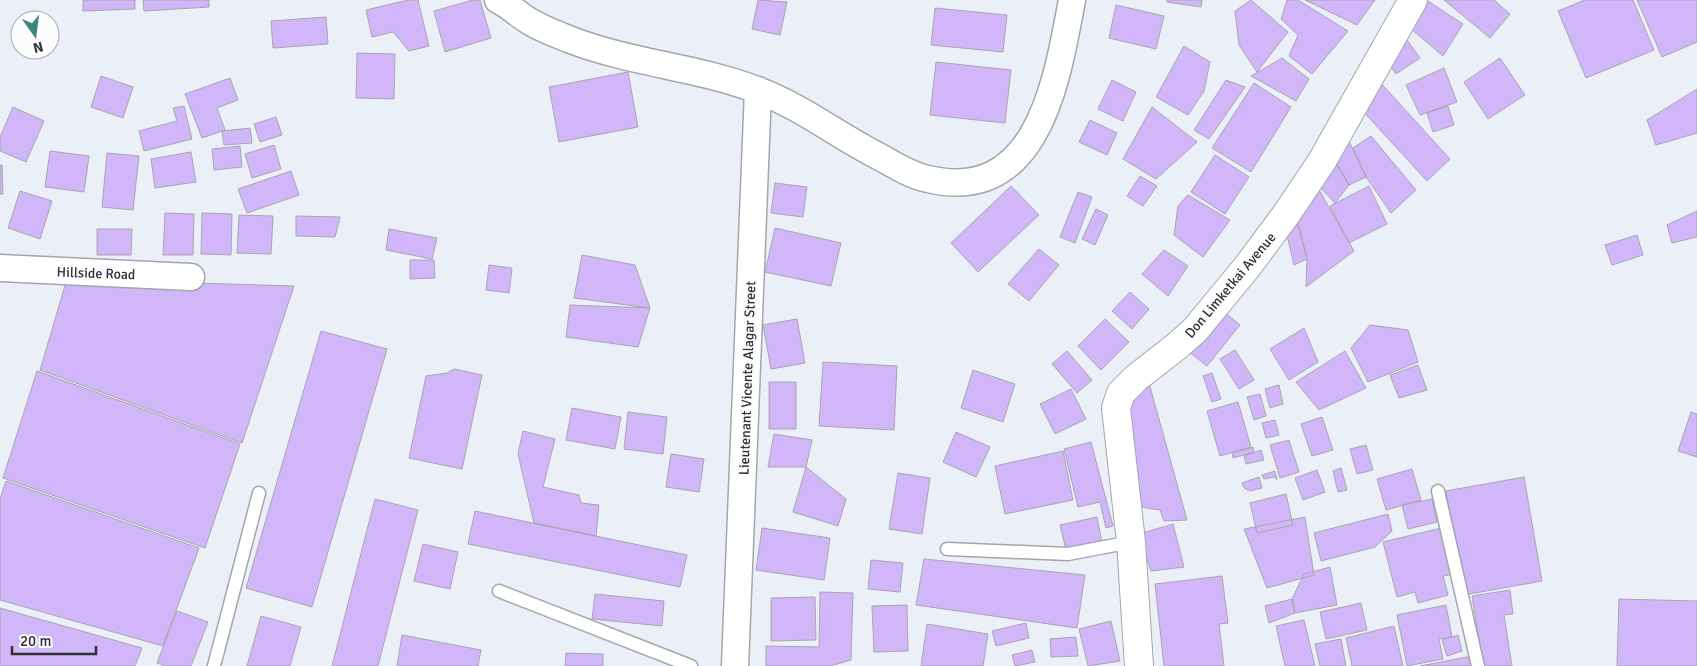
<svg xmlns="http://www.w3.org/2000/svg" width="1697" height="666" viewBox="0 0 1697 666" font-family="Signika,sans-serif">
	<style>
		.building { fill: #d1b7f9; stroke: #a9a6ae }
		.lines { fill: none; stroke-linecap: round; stroke-linejoin: round }
		.lane-casing { stroke: #a2a6ad; stroke-width: 15 }
		.street-casing { stroke: #a2a6ad; stroke-width: 29 }
		.secondary-casing { stroke: #a2a6ad; stroke-width: 30 }
		.lane { stroke: #fff; stroke-width: 12 }
		.street { stroke: #fff; stroke-width: 26 }
		.secondary { stroke: #fff; stroke-width: 28 }
		.labels { text-anchor: middle; stroke-width: 5; stroke-linejoin: round; paint-order: stroke }
		.street-label { font-size: 14px; fill: #2f3033; stroke: #fcfcfe }
	</style>
	<rect width="100%" height="100%" fill="#ebeff7"/>
	<!-- building -->
	<path class="building" d="M83 0H135V9L83 11Z
		M143 0H209V7L144 11Z
		M408 0H418L429 46 409 51 393 32 372 37 366 10Z
		M473 0H480L491 38 445 52 434 11Z
		M758 0 787 2 780 35 752 29Z
		M1167 0H1202L1201 7 1167 2Z
		M1251 0 1288 32 1257 72 1239 45 1235 11Z
		M1287 0H1298L1348 31 1312 74 1289 56 1298 35 1281 19Z
		M1305 0H1375L1357 25Z
		M1444 0H1494L1510 14 1490 38Z
		M1585 0H1633L1654 50 1586 78 1558 11Z
		M1637 0H1697V42L1662 57Z
		M1428 1 1463 24 1443 56 1410 28Z
		M1116 5 1164 16 1156 49 1109 38Z
		M935 8 1007 15 1003 52 931 45Z
		M326 17 328 44 273 48 271 21Z
		M1407 40 1420 58 1396 74 1383 56Z
		M1184 46 1210 62 1204 91 1188 115 1156 97Z
		M357 53 395 54 394 99 356 98Z
		M1282 58 1309 79 1296 101 1251 76Z
		M1500 58 1525 95 1488 119 1464 82Z
		M936 62 1011 70 1005 123 930 115Z
		M1444 68 1457 102 1420 115 1406 85Z
		M628 72 638 127 559 142 549 87Z
		M101 76 133 87 123 118 91 107Z
		M230 78 238 100 217 108 225 130 202 138 185 94Z
		M1112 80 1136 92 1123 121 1098 109Z
		M1226 80 1245 87 1209 139 1194 130Z
		M1378 80 1450 159 1427 181 1361 109Z
		M1254 83 1291 107 1251 172 1212 148Z
		M1697 89V133L1656 145 1647 120Z
		M184 106 192 139 144 151 139 131 177 121 173 108Z
		M1448 106 1454 125 1433 132 1427 113Z
		M13 107 44 121 26 162 0 151V137Z
		M1152 107 1197 142 1156 179 1123 159Z
		M276 117 282 135 260 142 254 124Z
		M1090 120 1117 133 1107 155 1079 142Z
		M250 128 252 143 224 145 222 131Z
		M1371 136 1416 190 1391 213 1366 177 1353 148Z
		M1348 139 1366 177 1349 185 1331 153Z
		M274 145 281 169 252 178 245 154Z
		M240 146 242 167 214 170 212 149Z
		M50 151 89 156 84 192 45 187Z
		M191 152 196 182 155 188 151 159Z
		M107 153 139 156 133 210 102 207Z
		M1215 155 1249 177 1225 214 1191 192Z
		M1332 157 1349 185 1335 203 1314 181Z
		M0 165H2L3 194H0Z
		M291 171 299 195 247 213 238 189Z
		M1140 176 1157 186 1143 206 1127 196Z
		M1314 181 1354 251 1306 287 1307 259 1295 212Z
		M775 183 807 187 803 217 771 213Z
		M1011 186 1039 215 978 272 951 243Z
		M1369 186 1387 224 1349 243 1330 206Z
		M20 191 52 201 40 239 8 228Z
		M1078 192 1092 197 1075 243 1060 237Z
		M1188 195 1230 220 1203 257 1174 235 1178 206Z
		M1096 209 1108 215 1095 245 1082 239Z
		M1697 211V237L1672 243 1667 225Z
		M1295 212 1307 259 1294 265 1285 227Z
		M165 213 194 214 193 255H163Z
		M202 213 232 214 231 255 201 254Z
		M239 215 273 216 271 254 237 253Z
		M296 216 340 217 335 237 296 236Z
		M775 228 841 243 831 286 765 272Z
		M97 229H132L131 255H97Z
		M389 229 437 238 432 259 386 250Z
		M1637 235 1643 255 1612 265 1605 245Z
		M1039 249 1059 265 1029 301 1008 284Z
		M1164 250 1188 266 1168 296 1142 274Z
		M582 255 635 265 650 308 574 298Z
		M410 260H434L435 278 410 279Z
		M489 265 512 268 509 293 486 290Z
		M67 279 294 286 242 443 40 370Z
		M1130 292 1149 309 1132 329 1112 311Z
		M570 305 650 308 638 347 566 337Z
		M1222 310 1240 325 1207 366 1189 352Z
		M797 319 805 363 771 369 763 325Z
		M1105 319 1129 342 1101 370 1078 346Z
		M1370 325 1408 330 1418 362 1368 382 1351 348Z
		M1304 328 1318 362 1289 380 1270 349Z
		M321 331 387 349 312 607 246 588Z
		M1235 350 1254 380 1239 389 1220 359Z
		M1067 351 1092 380 1077 393 1052 364Z
		M1345 351 1366 388 1319 410 1296 382Z
		M823 362 897 366 894 430 819 426Z
		M1418 365 1427 390 1399 398 1390 375Z
		M454 369 482 375 462 469 409 458 426 376 447 373Z
		M973 370 1015 384 1003 422 961 408Z
		M37 371 240 444 205 548 3 478Z
		M1212 373 1221 399 1212 402 1203 376Z
		M769 382H796V429H769Z
		M1149 383 1187 520 1164 521 1160 510 1134 506 1122 406Z
		M1279 385 1283 404 1270 408 1265 389Z
		M1071 389 1086 419 1055 434 1040 404Z
		M1260 394 1266 416 1254 420 1247 397Z
		M1238 402 1251 447 1220 456 1207 411Z
		M572 408 621 417 615 449 566 440Z
		M628 412 667 417 663 454 624 449Z
		M1691 412 1697 414V457L1678 451Z
		M1322 417 1333 450 1312 456 1301 424Z
		M1275 420 1279 435 1266 438 1262 423Z
		M523 431 555 439 543 487 579 495 581 503 599 505 596 536 534 523 518 454Z
		M956 432 990 447 976 477 943 462Z
		M774 434 812 440 806 467H768Z
		M1289 440 1299 472 1280 478 1270 445Z
		M1091 442 1113 526 1106 528 1100 502 1078 507 1064 449Z
		M1366 445 1373 470 1357 474 1350 449Z
		M1253 447 1254 452 1233 458 1232 453Z
		M1261 450 1264 460 1246 464 1244 456Z
		M1063 451 1073 500 1005 514 995 466Z
		M671 454 704 459 699 492 666 487Z
		M806 467 846 499 838 526 793 512Z
		M1341 468 1347 490 1338 492 1333 471Z
		M1412 469 1421 500 1386 510 1377 479Z
		M1317 470 1325 492 1303 500 1295 478Z
		M1275 471 1277 480 1274 477 1264 479 1262 475Z
		M898 473 930 478 922 534 889 529Z
		M1259 477 1262 488 1250 491 1244 488 1242 483Z
		M1524 477 1542 581 1464 595 1446 491Z
		M6 481 199 548 163 646 0 600V499Z
		M1286 494 1293 525 1257 533 1250 503Z
		M375 499 418 510 378 666H332Z
		M1432 499 1437 522 1408 529 1402 505Z
		M475 511 687 555 680 587 468 544Z
		M1388 514 1392 531 1375 547 1321 561 1314 533Z
		M1097 517 1102 543 1066 550 1060 525Z
		M1305 517 1314 575 1267 588 1244 529Z
		M1173 524 1184 567 1151 571 1139 534Z
		M762 528 830 538 824 580 756 570Z
		M1441 528 1453 574 1443 576 1448 595 1418 603 1415 592 1397 597 1383 542Z
		M423 544 458 552 450 589 414 581Z
		M924 559 1085 575 1077 628 916 605Z
		M871 560 903 563 900 592 868 589Z
		M1330 567 1337 605 1295 613 1292 599 1304 574Z
		M1222 576 1228 623 1219 624 1224 666H1164L1155 584Z
		M1510 590 1513 614 1504 615 1512 666H1483L1472 596Z
		M820 592 853 593 851 660 830 666H766V646L819 647Z
		M595 594 664 601 662 626 592 619Z
		M815 597 816 640 771 641V598Z
		M1292 599 1295 613 1269 623 1265 606Z
		M1619 599 1697 601V666H1617Z
		M1361 603 1367 630 1326 639 1320 612Z
		M907 605 908 651 874 652 872 606Z
		M1446 605 1452 637 1439 639 1443 659 1407 666 1397 615Z
		M0 608 142 648 135 666H0Z
		M177 611 208 622 191 666H165L157 663Z
		M261 616 301 627 290 666H247Z
		M1304 620 1315 666H1285L1276 626Z
		M1111 621 1120 661 1088 666 1079 629Z
		M1026 623 1029 638 996 646 992 631Z
		M927 624 988 634 983 666H921Z
		M1394 626 1403 666H1352L1346 638Z
		M402 635 481 650 478 666H397Z
		M1458 635 1462 651 1447 656 1442 640Z
		M1076 637 1078 656 1051 657 1050 639Z
		M1341 639 1346 666H1320L1315 644Z
		M1032 650 1035 662 1015 666 1012 655Z
		M566 653 603 654V666H565Z
		M1472 656 1474 666H1420Z"/>
	<g class="lines">
		<defs>
			<path id="lane" d="M1438 491 1478 666
				M947 549 1068 554 1131 542
				M499 591 691 666
				M214 666 259 493"/>
			<path id="street" d="M498 0C509 5 516 13 526 19 539 28 556 34 571 40 631 63 697 67 757 90 801 106 838 136 880 157 894 165 912 176 928 179 1039 205 1057 79 1072 0
				M0 268 191 277
				M735 666 758 90"/>
			<path id="secondary" d="M1139 666 1131 542 1116 408 1121 393 1136 378 1177 346 1195 330 1247 267 1285 216 1322 161 1413 0"/>
		</defs>
		<!-- lane casing -->
		<use href="#lane" class="lane-casing"/>
		<!-- street casing -->
		<use href="#street" class="street-casing"/>
		<!-- secondary casing -->
		<use href="#secondary" class="secondary-casing"/>
		<!-- lane -->
		<use href="#lane" class="lane"/>
		<!-- street -->
		<use href="#street" class="street"/>
		<!-- secondary -->
		<use href="#secondary" class="secondary"/>
	</g>
	<g class="labels">
		<!-- street labels -->
		<g class="street-label">
			<text transform="translate(96 273) rotate(2)" y="5">Hillside Road</text>
			<text transform="translate(1230 285) rotate(-50)" y="5">Don Limketkai Avenue</text>
			<text transform="translate(747 378) rotate(-88)" y="5">Lieutenant Vicente Alagar Street</text>
		</g>
	</g>
	<!-- north arrow -->
	<g transform="translate(35 35) rotate(166)"><circle r="24" fill="#fcfcfe" stroke="#aaaaad"/>
	<path d="M0-4L9 19L0 12L-9 19Z" fill="#3f857e"/>
	<text y="-8" font-size="14" font-weight="bold" text-anchor="middle" fill="#2f3033">N</text>
	</g>
	<!-- scale -->
	<path d="M12 646v8h84v-8" fill="none" stroke="#2f3033" stroke-width="2.5"/>
	<text x="20" y="646" font-size="15" fill="#2f3033" stroke="#fcfcfe" stroke-width="4" paint-order="stroke">20 m</text>
</svg>
